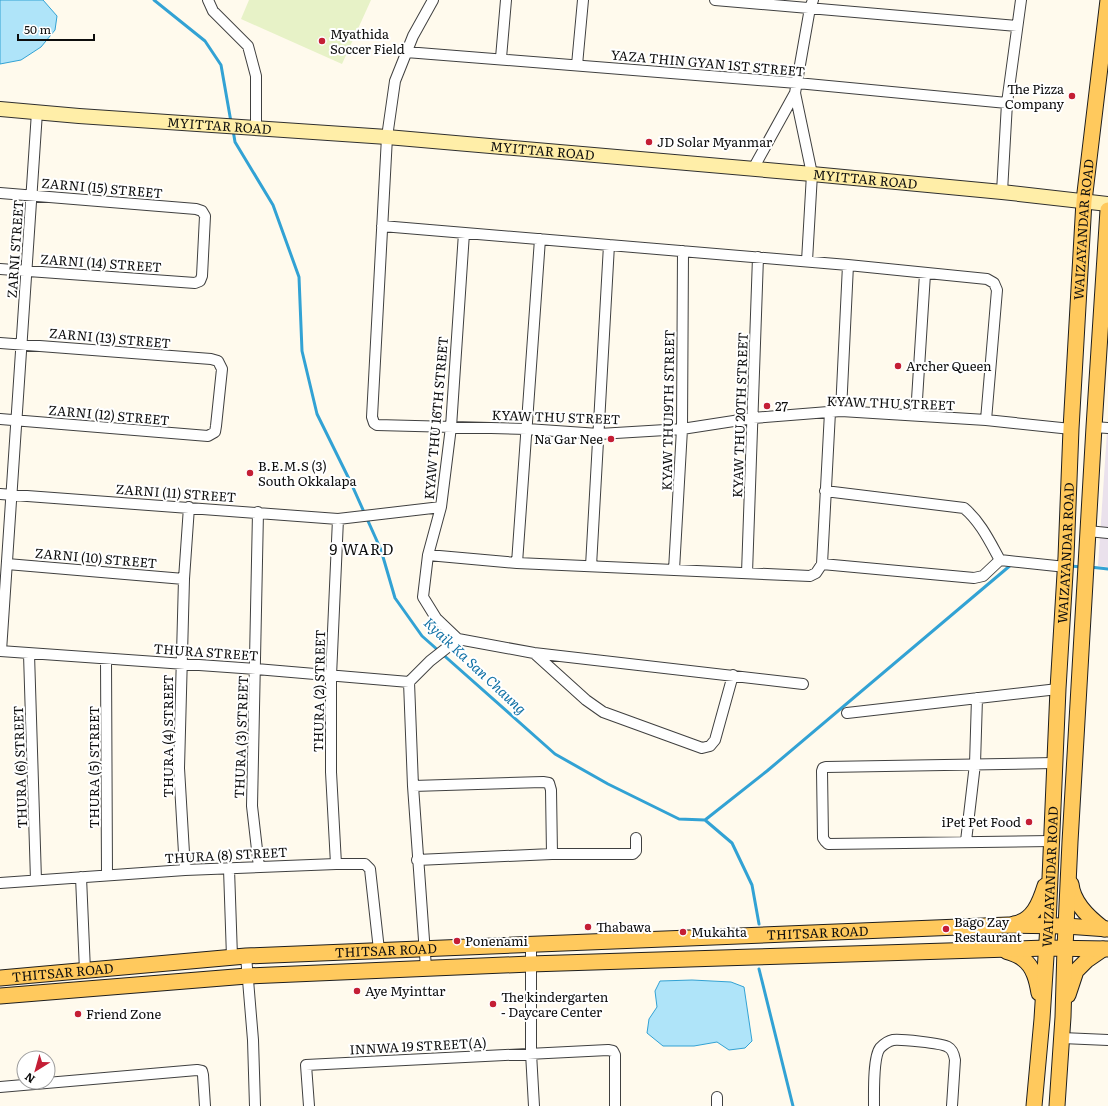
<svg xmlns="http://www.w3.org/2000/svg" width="1108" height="1106" viewBox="0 0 1108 1106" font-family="Literata,serif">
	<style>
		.industrial { fill: #eae1ec }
		.pitch { fill: #e7f2c7 }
		.water { fill: #afe4f9; stroke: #32a2d4 }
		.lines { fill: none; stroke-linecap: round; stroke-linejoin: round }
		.stream { stroke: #32a2d4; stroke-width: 3 }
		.street-casing { stroke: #404040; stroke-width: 12 }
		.secondary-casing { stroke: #2f2f2f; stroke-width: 16 }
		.primary-casing { stroke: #1e1e1e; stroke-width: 17 }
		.street { stroke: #fff; stroke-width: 10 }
		.secondary { stroke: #ffeea8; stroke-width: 14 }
		.primary { stroke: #ffc95d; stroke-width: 15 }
		.poi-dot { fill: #c41e35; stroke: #fff; stroke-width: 1.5 }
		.labels { text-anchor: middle; stroke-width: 4; stroke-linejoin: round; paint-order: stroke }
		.poi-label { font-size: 13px; fill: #0d0d0d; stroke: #fff; text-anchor: start }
		.street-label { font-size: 13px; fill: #0d0d0d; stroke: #fff }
		.water-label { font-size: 14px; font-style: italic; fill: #1071a5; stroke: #fff }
		.quarter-label { font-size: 15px; letter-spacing: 1px; fill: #0d0d0d; stroke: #fff }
	</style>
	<rect width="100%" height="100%" fill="#fffaed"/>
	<!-- industrial -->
	<path class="industrial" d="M1108 417V567L1098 566Z"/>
	<!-- pitch -->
	<path class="pitch" d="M249 0H371L342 64 241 19Z"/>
	<!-- water -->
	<path class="water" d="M0 0H43L57 16 55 30 41 47 21 60 0 64Z
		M692 980 731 982 744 987 752 1041 745 1048 729 1050 717 1042 694 1046H663L647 1033 649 1019 657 1007 655 991 660 981Z"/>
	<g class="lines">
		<!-- stream -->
		<path class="stream" d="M154 0 205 41 221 65 231 122
			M233 130 235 142 273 205 299 277 302 351 317 414 351 483 381 550 395 598 422 636 555 754 608 784 679 819 705 820 732 843 752 885 759 924
			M1070 566 1082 567
			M1090 567 1108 569
			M705 820 767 771 1012 564
			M759 969 793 1106"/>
		<defs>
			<path id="street" d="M208 0 213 11 248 46 256 76V128
				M433 0 413 36 395 81 387 137 372 417 374 423 377 425 527 429 599 434 682 429 753 418 841 411 986 420 1071 429
				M715 0 1017 26
				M406 52 797 83 1007 103
				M501 58 506 0
				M577 65 583 0
				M795 93 812 174 807 261
				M753 169 795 93 810 8 813 0
				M1002 192 1007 103 1021 0
				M0 193 196 209 202 211 205 216 202 276 200 281 195 283 0 269
				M382 226 848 265 987 279 994 283 997 290 986 420
				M0 343 211 359 218 361 222 369 216 426 215 432 208 436 0 419
				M841 411 848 265
				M916 415 925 274
				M1094 427 1108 428
				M825 491 964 508C980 521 990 542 1000 560L1066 567
				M0 494 338 519 441 507
				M258 512 252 806 259 867
				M1088 531 1108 533
				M428 555 517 563 810 576 816 573 822 564 830 412
				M517 563 540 239
				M7 564 184 579
				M822 564 974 578 983 576 1000 560
				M591 566 609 245
				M674 570 682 429 683 251
				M747 573 758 257
				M458 639 436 618 423 597 428 555 441 507 451 427 464 233
				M0 651 256 669 409 682 430 661 458 639 534 653 803 684
				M1 651 37 112
				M534 653 586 700 603 712 702 748 710 746 715 740 733 675
				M29 654 36 880
				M106 659 107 875
				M409 682 413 786 426 968
				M847 713 1058 689
				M413 786 543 782 549 783 551 790 552 854
				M966 841 975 764 977 698
				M1051 841 828 844 825 841 823 838 822 771 823 768 826 767 1054 763
				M417 860 552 854H633L636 851V838
				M336 864 331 772V676L338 519
				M229 869 232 957
				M185 870 179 768 184 579 189 507
				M81 877 85 971
				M0 883 185 870 336 864H365L370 869 379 950
				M531 945V1053L534 1106
				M246 956 253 1040 255 1106
				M1062 1038 1108 1040
				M0 1087 197 1070 202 1071 203 1075 205 1106
				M717 1097V1106
				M309 1106 306 1065 608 1050 613 1051 615 1055V1106
				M874 1106C874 1093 873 1057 880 1048 883 1045 888 1041 893 1040 899 1039 942 1043 948 1047 952 1049 954 1054 955 1060L952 1106"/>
			<g id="secondary">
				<path id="s1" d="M0 109 79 116 387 137 812 174 1002 192 1108 204"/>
			</g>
			<g id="primary">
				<path d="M1071 884C1073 903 1089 918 1104 929"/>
				<path d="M1014 924C1033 921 1040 902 1045 886"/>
				<path d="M1006 951C1011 953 1019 955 1023 959 1034 967 1037 981 1039 993"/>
				<path id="s2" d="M0 978 246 956 1008 925 1066 926 1108 929"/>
				<path d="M1068 995 1076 971 1087 960 1103 949"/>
				<path d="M0 996 247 976 530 964 753 957 1046 948 1108 949"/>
				<path id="s3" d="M1034 1106 1042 1019 1048 925 1058 689 1066 557 1071 429 1084 201 1108 0"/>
				<path d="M1057 1106 1063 1017 1065 948 1070 842 1094 427 1108 210"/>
			</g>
		</defs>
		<!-- street casing -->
		<use href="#street" class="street-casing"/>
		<!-- secondary casing -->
		<use href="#secondary" class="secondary-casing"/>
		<!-- primary casing -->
		<use href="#primary" class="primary-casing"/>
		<!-- street -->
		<use href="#street" class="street"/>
		<!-- secondary -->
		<use href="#secondary" class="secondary"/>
		<!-- primary -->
		<use href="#primary" class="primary"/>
	</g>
	<!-- markers -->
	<g class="poi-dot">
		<circle cx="322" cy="41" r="4"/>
		<circle cx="1072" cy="96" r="4"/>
		<circle cx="649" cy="142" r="4"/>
		<circle cx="898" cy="366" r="4"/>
		<circle cx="767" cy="406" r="4"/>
		<circle cx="611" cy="439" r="4"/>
		<circle cx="250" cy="473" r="4"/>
		<circle cx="1029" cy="822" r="4"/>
		<circle cx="588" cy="927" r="4"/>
		<circle cx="946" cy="929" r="4"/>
		<circle cx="683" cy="932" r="4"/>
		<circle cx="457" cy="941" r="4"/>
		<circle cx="357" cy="991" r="4"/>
		<circle cx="493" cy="1004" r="4"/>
		<circle cx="78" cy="1014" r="4"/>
	</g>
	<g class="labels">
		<!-- poi labels -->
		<g class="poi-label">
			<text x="330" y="39">Myathida<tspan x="330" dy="15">Soccer Field</tspan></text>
			<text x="1064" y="94" text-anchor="end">The Pizza<tspan x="1064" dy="15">Company</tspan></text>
			<text x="657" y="147">JD Solar Myanmar</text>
			<text x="906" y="371">Archer Queen</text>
			<text x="775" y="411">27</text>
			<text x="603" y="444" text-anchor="end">Na Gar Nee</text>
			<text x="258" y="471">B.E.M.S (3)<tspan x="258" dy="15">South Okkalapa</tspan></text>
			<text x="1021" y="827" text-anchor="end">iPet Pet Food</text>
			<text x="954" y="927">Bago Zay<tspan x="954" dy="15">Restaurant</tspan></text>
			<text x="596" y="932">Thabawa</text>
			<text x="691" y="937">Mukahta</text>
			<text x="465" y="946">Ponenami</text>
			<text x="365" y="996">Aye Myinttar</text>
			<text x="501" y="1002">The kindergarten<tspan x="501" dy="15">- Daycare Center</tspan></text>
			<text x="86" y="1019">Friend Zone</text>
		</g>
		<!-- street labels -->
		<g class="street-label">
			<text transform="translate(708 63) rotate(5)" y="5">YAZA THIN GYAN 1ST STREET</text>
			<text dy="5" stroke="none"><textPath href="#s1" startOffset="220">MYITTAR ROAD</textPath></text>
			<text dy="5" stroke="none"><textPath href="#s1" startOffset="544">MYITTAR ROAD</textPath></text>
			<text dy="5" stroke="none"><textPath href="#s1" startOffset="868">MYITTAR ROAD</textPath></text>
			<text transform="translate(102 188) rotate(5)" y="5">ZARNI (15) STREET</text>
			<text dy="5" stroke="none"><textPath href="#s3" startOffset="878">WAIZAYANDAR ROAD</textPath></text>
			<text transform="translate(15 249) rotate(-86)" y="5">ZARNI STREET</text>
			<text transform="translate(101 263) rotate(4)" y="5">ZARNI (14) STREET</text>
			<text transform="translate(110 338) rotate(5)" y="5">ZARNI (13) STREET</text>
			<text transform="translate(891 403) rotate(2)" y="5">KYAW THU STREET</text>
			<text transform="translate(668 410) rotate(-89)" y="5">KYAW THU19TH STREET</text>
			<text transform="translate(109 415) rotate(5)" y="5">ZARNI (12) STREET</text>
			<text transform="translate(740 415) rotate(-88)" y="5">KYAW THU 20TH STREET</text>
			<text transform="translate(556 417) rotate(2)" y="5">KYAW THU STREET</text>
			<text transform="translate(436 418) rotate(-85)" y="5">KYAW THU 16TH STREET</text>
			<text transform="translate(176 493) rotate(4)" y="5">ZARNI (11) STREET</text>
			<text dy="5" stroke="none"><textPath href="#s3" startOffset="554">WAIZAYANDAR ROAD</textPath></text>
			<text transform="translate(96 558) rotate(5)" y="5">ZARNI (10) STREET</text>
			<text transform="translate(206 652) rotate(4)" y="5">THURA STREET</text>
			<text transform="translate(319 691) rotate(-89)" y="5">THURA (2) STREET</text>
			<text transform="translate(168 736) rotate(-90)" y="5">THURA (4) STREET</text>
			<text transform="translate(241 737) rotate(-88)" y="5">THURA (3) STREET</text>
			<text transform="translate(20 767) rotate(-92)" y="5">THURA (6) STREET</text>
			<text transform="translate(94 767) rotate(-90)" y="5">THURA (5) STREET</text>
			<text transform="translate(226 855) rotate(-3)" y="5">THURA (8) STREET</text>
			<text dy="5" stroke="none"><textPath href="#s3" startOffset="230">WAIZAYANDAR ROAD</textPath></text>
			<text dy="5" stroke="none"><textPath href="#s2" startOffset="819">THITSAR ROAD</textPath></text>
			<text dy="5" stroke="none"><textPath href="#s2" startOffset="387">THITSAR ROAD</textPath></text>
			<text dy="5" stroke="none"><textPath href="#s2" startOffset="63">THITSAR ROAD</textPath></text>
			<text transform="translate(418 1046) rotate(-3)" y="5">INNWA 19 STREET(A)</text>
		</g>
		<!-- water labels -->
		<g class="water-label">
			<text transform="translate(475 666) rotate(43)" y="5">Kyaik Ka San Chaung</text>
		</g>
		<!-- quarter labels -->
		<g class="quarter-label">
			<text x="362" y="555">9 WARD</text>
		</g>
	</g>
	<!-- north arrow -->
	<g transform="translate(36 1070) rotate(217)"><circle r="19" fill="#ffffff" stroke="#9e9e9e"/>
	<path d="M0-3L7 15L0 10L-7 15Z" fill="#c41e35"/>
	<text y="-6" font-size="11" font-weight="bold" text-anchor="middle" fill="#0d0d0d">N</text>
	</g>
	<!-- scale -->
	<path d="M18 34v6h76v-6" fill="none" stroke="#0d0d0d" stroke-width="2"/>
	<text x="24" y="34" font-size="12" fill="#0d0d0d" stroke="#ffffff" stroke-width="3" paint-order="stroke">50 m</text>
</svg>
